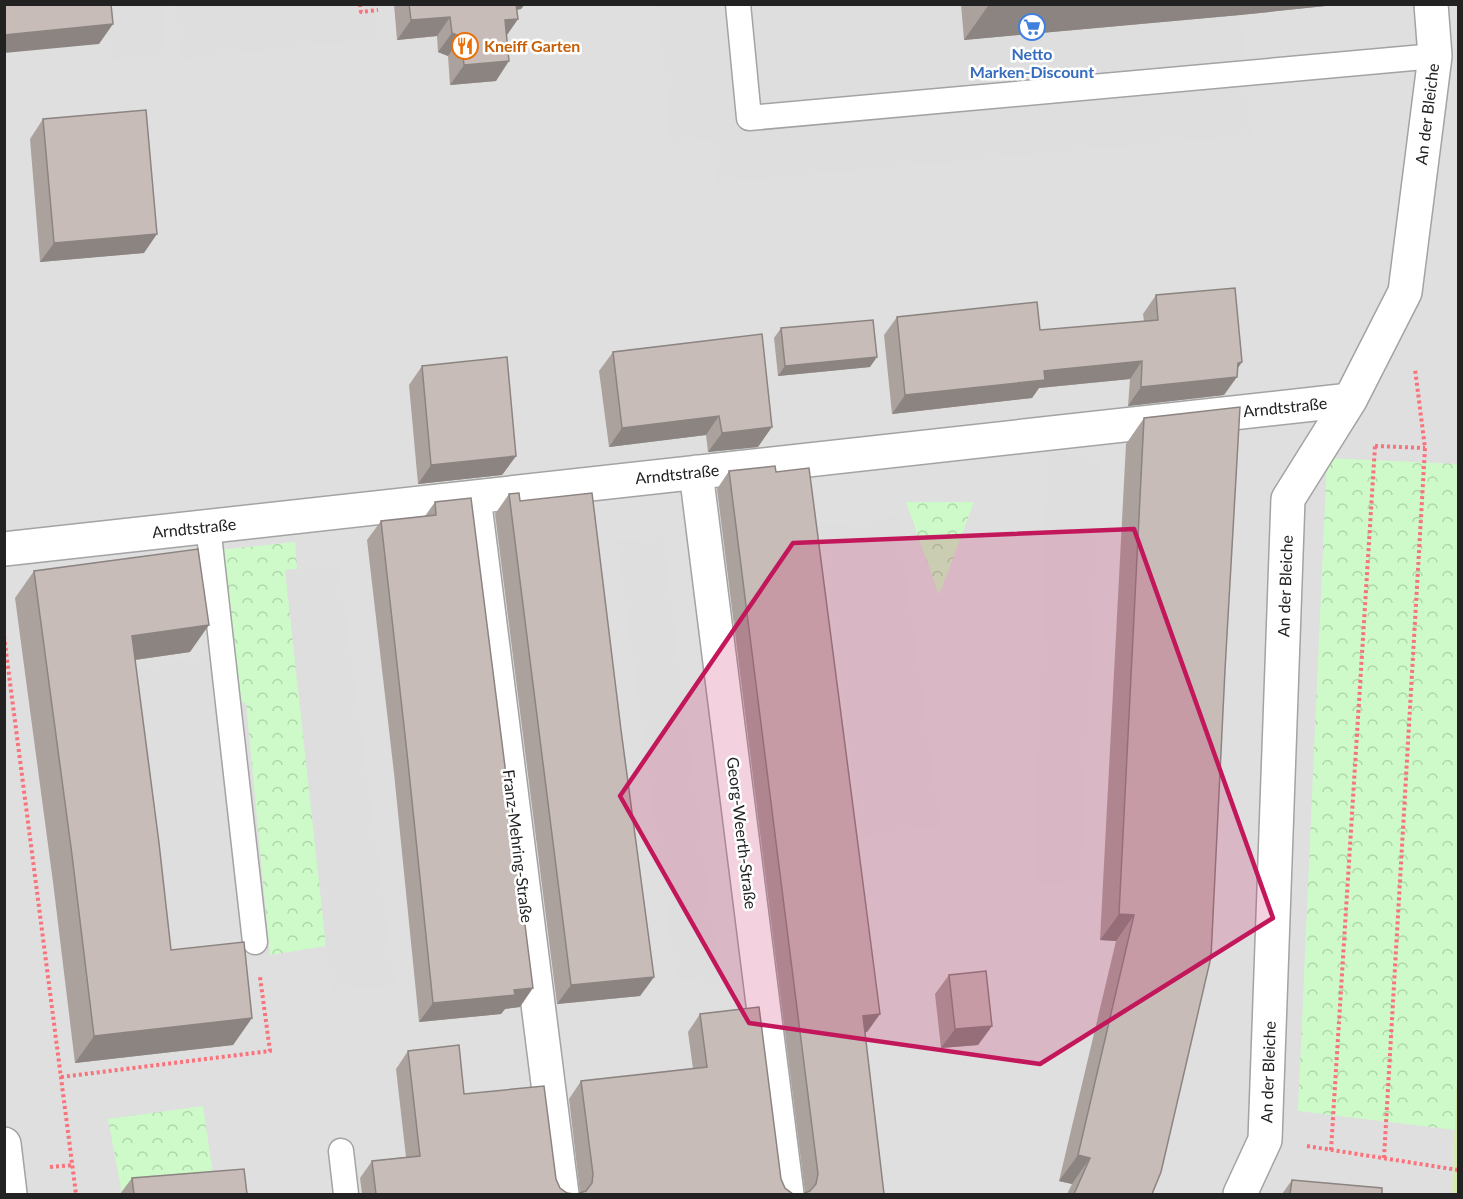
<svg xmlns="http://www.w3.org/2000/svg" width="1463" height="1199" viewBox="0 0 1463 1199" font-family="Lato,sans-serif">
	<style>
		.residential { fill: #e0dfdf }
		.grass { fill: url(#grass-tufts) }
		.park { fill: url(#park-crowns) }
		.parking { fill: #dedede }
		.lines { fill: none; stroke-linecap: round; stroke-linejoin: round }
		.lane-casing { stroke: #a3a3a3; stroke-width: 27 }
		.street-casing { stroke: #a3a3a3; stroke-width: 36 }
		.path { stroke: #f9737c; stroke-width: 4; stroke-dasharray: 3 3; stroke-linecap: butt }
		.lane { stroke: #fff; stroke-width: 24 }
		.street { stroke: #fff; stroke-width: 33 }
		.wall { fill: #aba29e }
		.shaded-wall { fill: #8b8481 }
		.building { fill: #c7bcb8; stroke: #8b8481; stroke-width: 1.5 }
		.marked { fill: #c2185b; fill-opacity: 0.2; stroke: #c2185b; stroke-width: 4.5; stroke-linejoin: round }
		.labels { text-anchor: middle; stroke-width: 5; stroke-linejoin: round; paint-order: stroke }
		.food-label { font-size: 16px; font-weight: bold; fill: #c56008; stroke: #fff; text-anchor: start }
		.shop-label { font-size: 16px; font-weight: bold; fill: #366cbe; stroke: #fff }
		.street-label { font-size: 16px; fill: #222; stroke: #fff }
	</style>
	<defs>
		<pattern id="grass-tufts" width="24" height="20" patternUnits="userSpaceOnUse" patternTransform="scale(1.5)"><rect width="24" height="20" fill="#d7eab0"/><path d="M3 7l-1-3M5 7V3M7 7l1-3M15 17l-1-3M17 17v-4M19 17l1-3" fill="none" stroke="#b8c897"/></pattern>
		<pattern id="park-crowns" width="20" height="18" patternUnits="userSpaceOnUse" patternTransform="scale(1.5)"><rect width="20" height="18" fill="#cdfac8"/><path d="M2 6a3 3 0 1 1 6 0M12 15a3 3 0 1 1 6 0" fill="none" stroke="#b0d6ac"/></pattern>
	</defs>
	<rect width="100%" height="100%" fill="#f2ede9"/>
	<!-- residential -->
	<path class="residential" d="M5 5H1458V1040L1452 1194H5Z"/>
	<!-- grass -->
	<path class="grass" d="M1458 1040V1194H1452Z"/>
	<!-- park -->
	<path class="park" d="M1327 458 1458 464V1040L1455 1130 1298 1111Z
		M906 502H974L939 595Z
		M295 542 326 946 270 955 232 698 219 550Z
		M203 1106 215 1188 155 1194H120L121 1188 108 1119Z"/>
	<!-- parking -->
	<path class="parking" d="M101 5H161L167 55 106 59Z
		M175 5H375L378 39 180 59Z
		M658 5H961L1240 15 1251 135 716 183 712 140 671 144Z
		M1048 452 1101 459 1080 886 1034 884Z
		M898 517 940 826 861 836 821 526Z
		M663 536 720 985 676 979 617 541Z
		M339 565 395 985 331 992 285 570Z
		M211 654 225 701 246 703 270 955 158 968 132 670Z"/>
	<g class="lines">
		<defs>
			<path id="lane" d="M738 4 749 118 1435 56
				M208 526 255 942
				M341 1151 346 1194"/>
			<path id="street" d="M696 472 787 1194
				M474 497 562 1194
				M4 549 1350 400
				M4 1144 10 1194
				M1240 1194 1265 1140 1288 499 1350 400 1405 292 1435 56 1431 4"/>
		</defs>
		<!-- lane casing -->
		<use href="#lane" class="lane-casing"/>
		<!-- street casing -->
		<use href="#street" class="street-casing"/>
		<!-- path -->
		<path class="path" d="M360 4 361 12 378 10
			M1375 446 1425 448
			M4 636 76 1194
			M61 1077 270 1051 260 977
			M1307 1146 1458 1170
			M1331 1150 1375 446
			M1384 1158 1425 448 1415 369
			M50 1167 73 1165"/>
		<!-- lane -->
		<use href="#lane" class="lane"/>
		<!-- street -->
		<use href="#street" class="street"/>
	</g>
	<!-- wall -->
	<path class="wall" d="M394 4H525L521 9 517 10 518 19 507 35 496 81 450 85 448 56 438 52 437 36 397 40Z
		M961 4H1345L1240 15 964 40Z
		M43 119 144 253 40 262 30 139Z
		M1156 295 1242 362 1237 369 1224 395 1128 406 1130 379 1039 388 1032 398 892 414 884 335 897 317 1040 330 1144 321 1143 314Z
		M781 328 870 367 778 376 774 338Z
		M762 334 758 447 708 452 706 435 609 447 599 371 613 352Z
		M422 366 516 456 502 475 418 484 409 385Z
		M1144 418 1225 670 1152 1194H1067L1072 1184 1059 1181 1116 941 1100 940 1126 444Z
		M729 471 776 472 880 1014 867 1032H865L884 1194 805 1193 717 489Z
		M509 494 520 501 621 730 654 977 640 996 557 1004 495 514Z
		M435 502 520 1007 505 1009 501 1014 419 1022 394 773 367 540 381 521 425 516Z
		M34 571 190 652 135 660 171 950 252 1018 233 1045 75 1063 53 882 15 598Z
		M949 975 992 1026 978 1045 941 1048 935 994Z
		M700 1014 785 1188 793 1194 580 1193 569 1099 581 1081 693 1069 688 1032Z
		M408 1051 464 1094 556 1179 560 1188 567 1193 574 1194H362L360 1178 372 1161 406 1157 396 1069Z
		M132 1178 247 1194H120Z
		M1292 1180 1382 1194H1282Z"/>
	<!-- shaded-wall -->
	<path class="shaded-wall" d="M506 4H525L521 9 501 11Z
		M1000 4H1345L1240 15 964 40 988 6Z
		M450 17 437 36 397 40 411 20Z
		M518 19 504 39 505 20Z
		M113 24 99 44 4 53V35Z
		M452 33 461 37 448 56 438 52Z
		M509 61 496 81 450 85 464 65Z
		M157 234 144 253 40 262 54 243Z
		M877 357 870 367 778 376 785 366Z
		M1142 361 1130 379 1039 388 1032 398 892 414 905 395 1044 371Z
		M1242 362 1231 377H1237L1224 395 1128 406 1141 387Z
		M719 416 706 435 609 447 622 428Z
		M772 427 758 447 708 452 722 433Z
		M516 456 502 475 418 484 431 465Z
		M209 625 190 652 113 663 132 636Z
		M1119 914 1134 915 1116 941 1100 940Z
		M654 977 640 996 557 1004 571 985Z
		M533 988 520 1007 505 1009 501 1014 419 1022 433 1003 514 990Z
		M880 1014 867 1032 850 1034 863 1016Z
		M252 1018 233 1045 75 1063 94 1036Z
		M992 1026 978 1045 941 1048 955 1029Z
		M1078 1155 1090 1158 1072 1184 1059 1181Z"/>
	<!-- building -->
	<path class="building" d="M4 4H111L113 24 4 35Z
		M409 4H516L518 19 505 20 509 61 464 65 461 37 452 33 450 17 411 20Z
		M146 110 157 234 54 243 43 119Z
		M1235 288 1242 362 1238 363 1237 377 1141 387 1142 361 1044 371 1045 380 905 395 897 317 1037 302 1040 330 1158 320 1156 295Z
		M873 320 877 357 785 366 781 328Z
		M762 334 772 427 722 433 719 416 622 428 613 352Z
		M507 357 516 456 431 465 422 366Z
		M1240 407 1225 670 1211 957 1161 1172 1152 1194H1074L1090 1158 1078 1155 1134 915 1119 914 1144 418Z
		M775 466 776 472 809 468 880 1014 863 1016 884 1194H803L810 1191 816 1184 818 1174 729 471Z
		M519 493 520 501 592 493 621 730 654 977 571 985 509 494Z
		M471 498 533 988 514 990 515 995 433 1003 407 753 381 521 436 515 435 502Z
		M198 549 209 625 132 636 159 843 171 950 244 942 252 1018 94 1036 72 855 34 571Z
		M986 971 992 1026 955 1029 949 975Z
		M759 1007 781 1179 785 1188 793 1194H801H577L586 1191 592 1183 593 1174 581 1081 707 1067 700 1014Z
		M459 1045 464 1094 544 1086 556 1179 560 1188 567 1193 574 1194H376L372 1161 420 1156 408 1051Z
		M244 1169 247 1194H134L132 1178Z
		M1292 1180 1382 1188V1194H1290Z"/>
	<!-- marked area -->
	<path class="marked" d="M1134 529 1273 918 1040 1064 749 1023 620 796 793 543Z"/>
	<!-- icons -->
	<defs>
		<symbol id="supermarket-ring" viewBox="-11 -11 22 22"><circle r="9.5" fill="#fff" stroke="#3f7fe0" stroke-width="1.5"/><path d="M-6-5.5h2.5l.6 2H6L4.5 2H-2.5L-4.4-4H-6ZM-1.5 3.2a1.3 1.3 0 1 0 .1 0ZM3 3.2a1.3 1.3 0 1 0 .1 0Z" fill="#3f7fe0"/></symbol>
		<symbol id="restaurant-ring" viewBox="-11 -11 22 22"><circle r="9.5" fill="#fff" stroke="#e8710a" stroke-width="1.5"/><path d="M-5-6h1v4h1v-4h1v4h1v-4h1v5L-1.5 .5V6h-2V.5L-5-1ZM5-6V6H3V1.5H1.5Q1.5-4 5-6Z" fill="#e8710a"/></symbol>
	</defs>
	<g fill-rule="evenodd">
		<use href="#supermarket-ring" x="1017" y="12" width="30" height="30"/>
		<use href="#restaurant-ring" x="450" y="31" width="30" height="30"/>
	</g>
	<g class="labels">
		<!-- food labels -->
		<g class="food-label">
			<text x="484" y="52">Kneiff Garten</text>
		</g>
		<!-- shop labels -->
		<g class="shop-label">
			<text x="1032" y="60">Netto<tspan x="1032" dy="18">Marken-Discount</tspan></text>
		</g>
		<!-- street labels -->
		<g class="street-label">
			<text transform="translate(1427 114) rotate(-83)" y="6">An der Bleiche</text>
			<text transform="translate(1285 407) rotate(-6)" y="6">Arndtstraße</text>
			<text transform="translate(677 474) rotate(-6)" y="6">Arndtstraße</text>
			<text transform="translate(194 528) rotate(-6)" y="6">Arndtstraße</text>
			<text transform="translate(1285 586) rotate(-88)" y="6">An der Bleiche</text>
			<text transform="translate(742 833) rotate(83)" y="6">Georg-Weerth-Straße</text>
			<text transform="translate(518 846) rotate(83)" y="6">Franz-Mehring-Straße</text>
			<text transform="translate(1268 1072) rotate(-88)" y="6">An der Bleiche</text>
		</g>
	</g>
	<!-- border -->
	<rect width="1463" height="1199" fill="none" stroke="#222222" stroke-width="12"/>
</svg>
